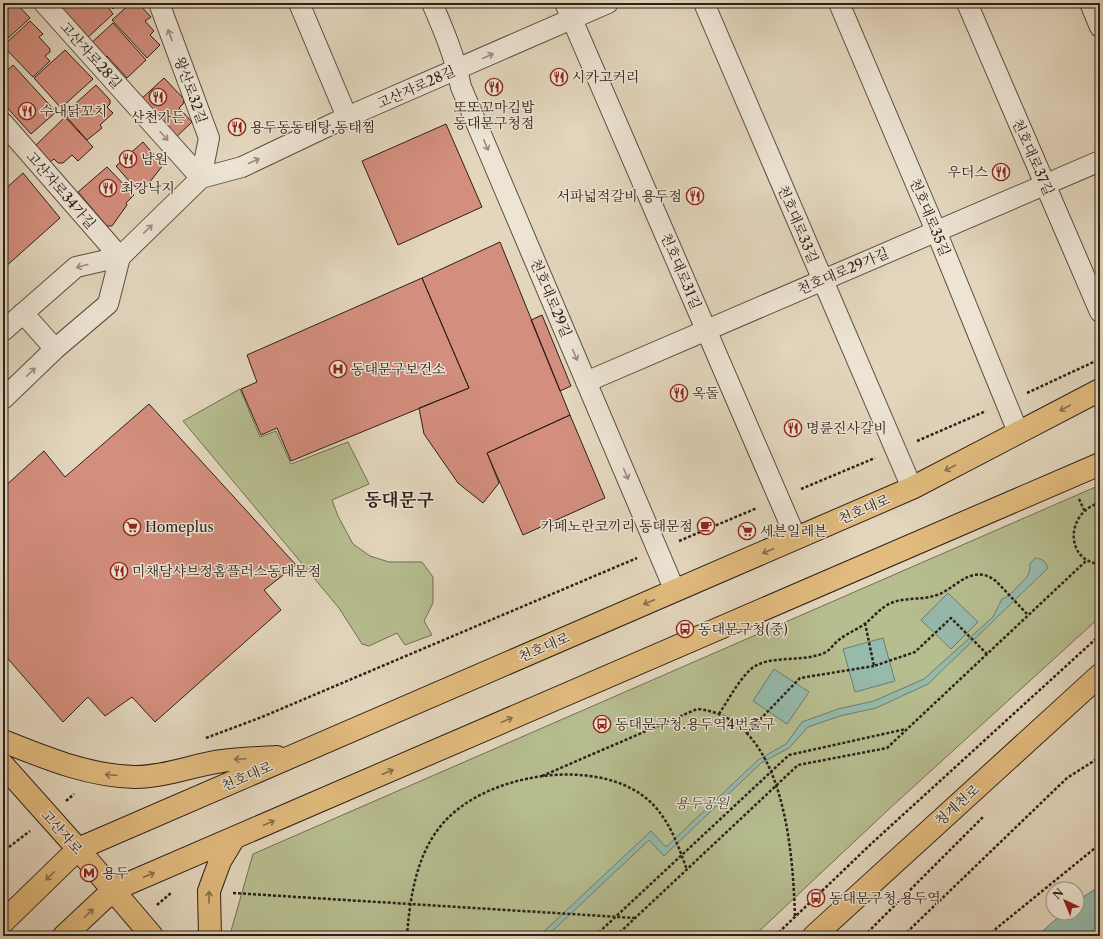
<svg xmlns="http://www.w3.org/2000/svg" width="1103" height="939" viewBox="0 0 1103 939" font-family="'Libre Caslon Text','Noto Serif KR',serif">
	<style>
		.green { fill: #b6bd8f; stroke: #716f54 }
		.water { fill: #96baac; stroke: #6c7d71 }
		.building { fill: #d38e7d; stroke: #2c2119 }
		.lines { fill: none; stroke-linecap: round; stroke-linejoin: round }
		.minor-casing { stroke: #5a4e42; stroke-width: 22 }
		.primary-casing { stroke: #2c2119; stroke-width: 24 }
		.path { stroke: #2c2119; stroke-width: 2.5; stroke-dasharray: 3 2; stroke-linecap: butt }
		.minor { stroke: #ede4d4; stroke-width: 20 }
		.primary { stroke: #e2bb7e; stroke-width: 22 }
		.oneway { stroke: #968c80 }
		.oneway2 { stroke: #876e4c }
		.labels { text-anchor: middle; stroke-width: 3; stroke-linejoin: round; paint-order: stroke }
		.street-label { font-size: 14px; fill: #2c2119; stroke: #ede4d4 }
		.poi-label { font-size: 14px; fill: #2c2119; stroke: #ede4d4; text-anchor: start }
		.park-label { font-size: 14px; font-style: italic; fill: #4e4836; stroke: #ede4d4 }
		.district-label { font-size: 18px; font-weight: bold; fill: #2c2119; stroke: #ede4d4 }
	</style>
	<rect width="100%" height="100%" fill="#e3d6bd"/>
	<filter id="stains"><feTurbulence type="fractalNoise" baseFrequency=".005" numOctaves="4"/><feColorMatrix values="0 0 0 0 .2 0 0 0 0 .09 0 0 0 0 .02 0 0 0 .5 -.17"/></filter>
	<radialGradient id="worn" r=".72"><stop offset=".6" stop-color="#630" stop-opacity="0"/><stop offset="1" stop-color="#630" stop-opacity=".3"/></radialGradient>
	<!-- green -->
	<path class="green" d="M240 389 260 437 276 431 291 464 348 442 369 484 332 500 338 516 353 544 370 556 389 562H422L433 577V603L424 621 432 635 405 645 397 633 369 646 362 644 339 608 183 421Z
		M1100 485V617L889 809 754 936H236L231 931 253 854Z"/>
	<!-- water -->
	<path class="water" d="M1035 558C1043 559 1045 561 1048 568L928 684 876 708 840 716 808 727 789 748 761 763 664 856 649 840 547 936H539L651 831 666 847 758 760 786 744 802 722 838 709 874 701 924 679 993 617 1002 599C1011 596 1012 592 1019 585 1027 578 1030 575 1030 564Z
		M948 593 978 622 951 649 921 620Z
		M883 638 895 681 855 692 843 649Z
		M774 669 809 692 787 724 753 701Z
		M1100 886V936H1037L1063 913H1077V901Z"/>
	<!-- building -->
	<path class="building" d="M3 3H16L30 18 4 42Z
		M60 3H105L113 14 85 40 55 7Z
		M108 3H119L113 9Z
		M131 3H138L151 17 145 21 154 31 150 35 160 45 147 58 112 20Z
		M30 21 43 34 39 37 50 49V52L45 56 50 61 33 77 3 46Z
		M113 23 146 60 127 78 107 56 102 61 88 46Z
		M65 50 93 79 61 108 34 78Z
		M13 65 56 112 31 134 3 103V74Z
		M164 78 184 99 183 104 179 108 192 122 173 140 139 101Z
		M96 85 110 100V104L107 107 113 113 100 125 102 128 87 140 64 114Z
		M65 117 93 147 78 161 72 155 63 163H58L54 159 50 162 35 146Z
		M446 124 482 207 398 245 362 161Z
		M143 142 163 165 142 192 130 182 116 166Z
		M107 167 134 195 126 203 127 205 112 226H107L78 192Z
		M23 173 60 218 3 269V191Z
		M500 242 570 415 487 453 499 483 483 503 458 483 424 434 419 408 469 388 422 278Z
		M422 278 469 388 291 461 277 428 261 435 241 389 257 382 247 355Z
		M542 315 571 386 560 391 531 320Z
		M149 404 296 565 264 590 281 610 155 722 132 697 105 716 88 697 63 722 3 653V488L44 451 65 477Z
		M570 415 605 498 523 535 487 453Z"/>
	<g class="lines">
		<defs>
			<path id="minor" d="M44 3 201 178
				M159 3 209 138 201 178
				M299 3 347 117
				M432 3C444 31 455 57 461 87L675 591
				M565 3 796 538
				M704 3 912 488
				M839 3 936 231 1018 432
				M967 3 1100 312
				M1090 3 1100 27
				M3 123 120 257
				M23 313 55 349
				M3 331 76 267 120 257 201 178 242 167 347 117 608 3
				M586 382 1100 161
				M3 399 55 349 108 304 120 257"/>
			<path id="primary" d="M3 741C46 758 88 776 135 777 165 777 193 765 222 761 240 758 259 758 277 757
				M3 765 78 849 152 936
				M3 922 78 849 912 488 1100 390
				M64 936 113 890 1100 464
				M210 936 209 891 220 861 234 838
				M814 936 1100 675"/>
		</defs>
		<!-- minor casing -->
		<use href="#minor" class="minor-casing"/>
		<!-- primary casing -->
		<use href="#primary" class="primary-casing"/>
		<!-- path -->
		<path class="path" d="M1027 393 1100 359
			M917 441 986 411
			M801 489 875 458
			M1079 499 1084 510
			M1100 503C1066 511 1064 561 1100 564
			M679 541 757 508
			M865 623 874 666 915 652 951 618 987 654
			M719 714C729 699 738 681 751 669 769 654 801 663 824 653 831 650 834 643 840 639 848 633 858 629 866 623 873 617 879 610 887 605 903 596 920 601 937 595 951 590 960 578 974 575 983 573 989 576 996 581L1028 615
			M746 734 800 678 874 666
			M206 738 262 717 637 558
			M542 776 697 709C785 717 793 852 795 918
			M66 801 74 794
			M5 850 30 831
			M233 893 635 918
			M157 905 171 893
			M407 936C410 896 417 850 446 820 489 774 590 758 642 795 667 813 677 842 687 870
			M595 936 789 755 906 729
			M616 936 798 765 887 748 1087 560
			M775 936 871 844 1100 635
			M864 936 983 817
			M903 936 1067 778 1100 757
			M987 936 1100 844"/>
		<!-- minor -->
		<use href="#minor" class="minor"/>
		<!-- primary -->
		<use href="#primary" class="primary"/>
	</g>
	<!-- one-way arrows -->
	<defs><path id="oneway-shaft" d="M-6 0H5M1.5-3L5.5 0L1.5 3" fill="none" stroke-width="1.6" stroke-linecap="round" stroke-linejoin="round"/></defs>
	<g class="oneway">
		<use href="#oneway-shaft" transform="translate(170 35) rotate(-110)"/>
		<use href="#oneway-shaft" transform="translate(488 56) rotate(-24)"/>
		<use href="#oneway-shaft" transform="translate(164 136) rotate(48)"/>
		<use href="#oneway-shaft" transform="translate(486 145) rotate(67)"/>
		<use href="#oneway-shaft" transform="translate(254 161) rotate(-25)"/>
		<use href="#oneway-shaft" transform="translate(148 229) rotate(-44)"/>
		<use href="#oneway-shaft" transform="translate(82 266) rotate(165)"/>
		<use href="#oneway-shaft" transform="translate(575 355) rotate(67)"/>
		<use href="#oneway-shaft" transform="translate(31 372) rotate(-44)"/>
		<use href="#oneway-shaft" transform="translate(626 474) rotate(67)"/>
	</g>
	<g class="oneway2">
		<use href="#oneway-shaft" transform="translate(1065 408) rotate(153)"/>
		<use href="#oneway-shaft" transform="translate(950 468) rotate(152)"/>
		<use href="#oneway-shaft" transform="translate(768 551) rotate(157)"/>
		<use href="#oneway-shaft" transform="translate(649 602) rotate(157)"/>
		<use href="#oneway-shaft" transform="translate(507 720) rotate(-23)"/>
		<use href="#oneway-shaft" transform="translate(240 759) rotate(177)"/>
		<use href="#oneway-shaft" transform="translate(388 772) rotate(-23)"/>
		<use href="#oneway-shaft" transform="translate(111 775) rotate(-175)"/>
		<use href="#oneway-shaft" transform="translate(269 823) rotate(-23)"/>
		<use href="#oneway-shaft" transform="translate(149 875) rotate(-23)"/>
		<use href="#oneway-shaft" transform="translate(50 876) rotate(136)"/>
		<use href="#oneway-shaft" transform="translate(209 897) rotate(-89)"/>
		<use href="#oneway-shaft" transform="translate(89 913) rotate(-43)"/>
	</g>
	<!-- icons -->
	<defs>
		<symbol id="restaurant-ring" viewBox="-11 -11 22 22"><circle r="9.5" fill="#ede4d4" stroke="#8f2418" stroke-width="1.5"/><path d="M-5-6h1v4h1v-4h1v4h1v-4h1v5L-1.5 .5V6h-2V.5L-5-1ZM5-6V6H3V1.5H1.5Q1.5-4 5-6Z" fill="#8f2418"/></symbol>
		<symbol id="hospital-ring" viewBox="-11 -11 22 22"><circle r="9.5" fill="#ede4d4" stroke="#8f2418" stroke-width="1.5"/><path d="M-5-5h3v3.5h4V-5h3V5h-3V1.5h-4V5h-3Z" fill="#8f2418"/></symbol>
		<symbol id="cafe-ring" viewBox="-11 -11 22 22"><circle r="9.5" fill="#ede4d4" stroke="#8f2418" stroke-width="1.5"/><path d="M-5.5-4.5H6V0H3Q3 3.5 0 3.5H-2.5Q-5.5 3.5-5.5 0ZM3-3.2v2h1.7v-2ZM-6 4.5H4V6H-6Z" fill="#8f2418"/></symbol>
		<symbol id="supermarket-ring" viewBox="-11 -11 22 22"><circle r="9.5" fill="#ede4d4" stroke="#8f2418" stroke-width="1.5"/><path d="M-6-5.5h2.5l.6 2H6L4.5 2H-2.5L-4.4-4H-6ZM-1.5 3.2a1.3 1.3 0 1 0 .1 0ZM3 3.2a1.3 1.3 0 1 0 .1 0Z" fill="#8f2418"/></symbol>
		<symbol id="bus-ring" viewBox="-11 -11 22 22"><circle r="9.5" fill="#ede4d4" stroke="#8f2418" stroke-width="1.5"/><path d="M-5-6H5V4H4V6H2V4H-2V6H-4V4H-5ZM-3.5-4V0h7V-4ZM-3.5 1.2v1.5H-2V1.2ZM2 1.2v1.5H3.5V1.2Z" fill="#8f2418"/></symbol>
		<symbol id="metro-ring" viewBox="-11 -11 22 22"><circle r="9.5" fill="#ede4d4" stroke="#8f2418" stroke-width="1.5"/><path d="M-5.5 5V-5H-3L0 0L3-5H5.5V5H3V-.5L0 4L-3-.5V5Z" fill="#8f2418"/></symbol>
	</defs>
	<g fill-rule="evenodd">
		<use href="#restaurant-ring" x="549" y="67" width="20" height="20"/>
		<use href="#restaurant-ring" x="484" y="77" width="20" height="20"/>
		<use href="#restaurant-ring" x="148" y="87" width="20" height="20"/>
		<use href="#restaurant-ring" x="17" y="101" width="20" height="20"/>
		<use href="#restaurant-ring" x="227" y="117" width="20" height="20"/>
		<use href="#restaurant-ring" x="118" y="149" width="20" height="20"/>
		<use href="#restaurant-ring" x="991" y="162" width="20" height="20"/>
		<use href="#restaurant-ring" x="98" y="178" width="20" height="20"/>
		<use href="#restaurant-ring" x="685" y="186" width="20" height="20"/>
		<use href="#hospital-ring" x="328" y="359" width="20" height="20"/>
		<use href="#restaurant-ring" x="669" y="383" width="20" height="20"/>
		<use href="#restaurant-ring" x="783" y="418" width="20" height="20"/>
		<use href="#cafe-ring" x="696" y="516" width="20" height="20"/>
		<use href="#supermarket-ring" x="122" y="517" width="20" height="20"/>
		<use href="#supermarket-ring" x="737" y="521" width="20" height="20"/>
		<use href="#restaurant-ring" x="109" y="561" width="20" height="20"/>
		<use href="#bus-ring" x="675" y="619" width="20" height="20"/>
		<use href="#bus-ring" x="592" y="714" width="20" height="20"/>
		<use href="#metro-ring" x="79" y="863" width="20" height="20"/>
		<use href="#bus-ring" x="806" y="888" width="20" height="20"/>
	</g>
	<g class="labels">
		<!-- street labels -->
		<g class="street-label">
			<text transform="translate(91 55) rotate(48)" y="5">고산자로28길</text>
			<text transform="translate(416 87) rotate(-24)" y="5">고산자로28길</text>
			<text transform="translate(191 90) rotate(70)" y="5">왕산로32길</text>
			<text transform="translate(1033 157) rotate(66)" y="5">천호대로37길</text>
			<text transform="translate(61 190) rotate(49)" y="5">고산자로34가길</text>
			<text transform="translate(930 217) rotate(67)" y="5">천호대로35길</text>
			<text transform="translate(798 224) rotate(67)" y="5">천호대로33길</text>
			<text transform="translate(681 271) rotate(67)" y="5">천호대로31길</text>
			<text transform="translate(843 271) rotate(-23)" y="5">천호대로29가길</text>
			<text transform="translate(551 298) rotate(67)" y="5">천호대로29길</text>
			<text transform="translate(864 509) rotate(-23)" y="5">천호대로</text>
			<text transform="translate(544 647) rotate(-23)" y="5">천호대로</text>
			<text transform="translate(247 776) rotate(-23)" y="5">천호대로</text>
			<text transform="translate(957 805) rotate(-42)" y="5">청계천로</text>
			<text transform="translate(62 832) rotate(48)" y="5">고산자로</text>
		</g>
		<!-- poi labels -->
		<g class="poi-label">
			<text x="572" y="82">시카고커리</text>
			<text x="494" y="112" text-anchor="middle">또또꼬마김밥<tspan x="494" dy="16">동대문구청점</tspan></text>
			<text x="40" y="116">수내닭꼬치</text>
			<text x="158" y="122" text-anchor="middle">산천가든</text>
			<text x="250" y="132">용두동동태탕,동태찜</text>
			<text x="141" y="164">남원</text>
			<text x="988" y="177" text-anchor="end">우더스</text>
			<text x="121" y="193">최강낙지</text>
			<text x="682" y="201" text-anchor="end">서파넓적갈비 용두점</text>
			<text x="351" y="374">동대문구보건소</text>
			<text x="692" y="398">옥돌</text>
			<text x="806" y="433">명륜진사갈비</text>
			<text x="693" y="531" text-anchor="end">카페노란코끼리 동대문점</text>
			<text x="145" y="532">Homeplus</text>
			<text x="760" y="536">세븐일레븐</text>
			<text x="132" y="576">미채담샤브정홈플러스동대문점</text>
			<text x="698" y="634">동대문구청(중)</text>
			<text x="615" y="729">동대문구청.용두역4번출구</text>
			<text x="102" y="878">용두</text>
			<text x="829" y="903">동대문구청.용두역</text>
		</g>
		<!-- park labels -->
		<g class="park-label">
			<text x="702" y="808">용두공원</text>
		</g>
		<!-- district labels -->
		<g class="district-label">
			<text x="399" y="506">동대문구</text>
		</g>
	</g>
	<!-- margin -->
	<rect width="1103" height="939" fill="none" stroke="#e3d6bd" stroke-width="16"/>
	<rect x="4" y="4" width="1095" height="931" fill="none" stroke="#2c2119" stroke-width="2"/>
	<rect x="8" y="8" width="1087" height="923" fill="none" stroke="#2c2119"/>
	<!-- north arrow -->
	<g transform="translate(1065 901) rotate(316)"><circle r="19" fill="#ede4d4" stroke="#a09689"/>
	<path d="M0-3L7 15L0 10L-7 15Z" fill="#8f2418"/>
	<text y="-6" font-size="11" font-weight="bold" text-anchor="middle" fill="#2c2119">N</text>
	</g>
	<rect width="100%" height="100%" filter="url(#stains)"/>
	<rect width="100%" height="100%" fill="url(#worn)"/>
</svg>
